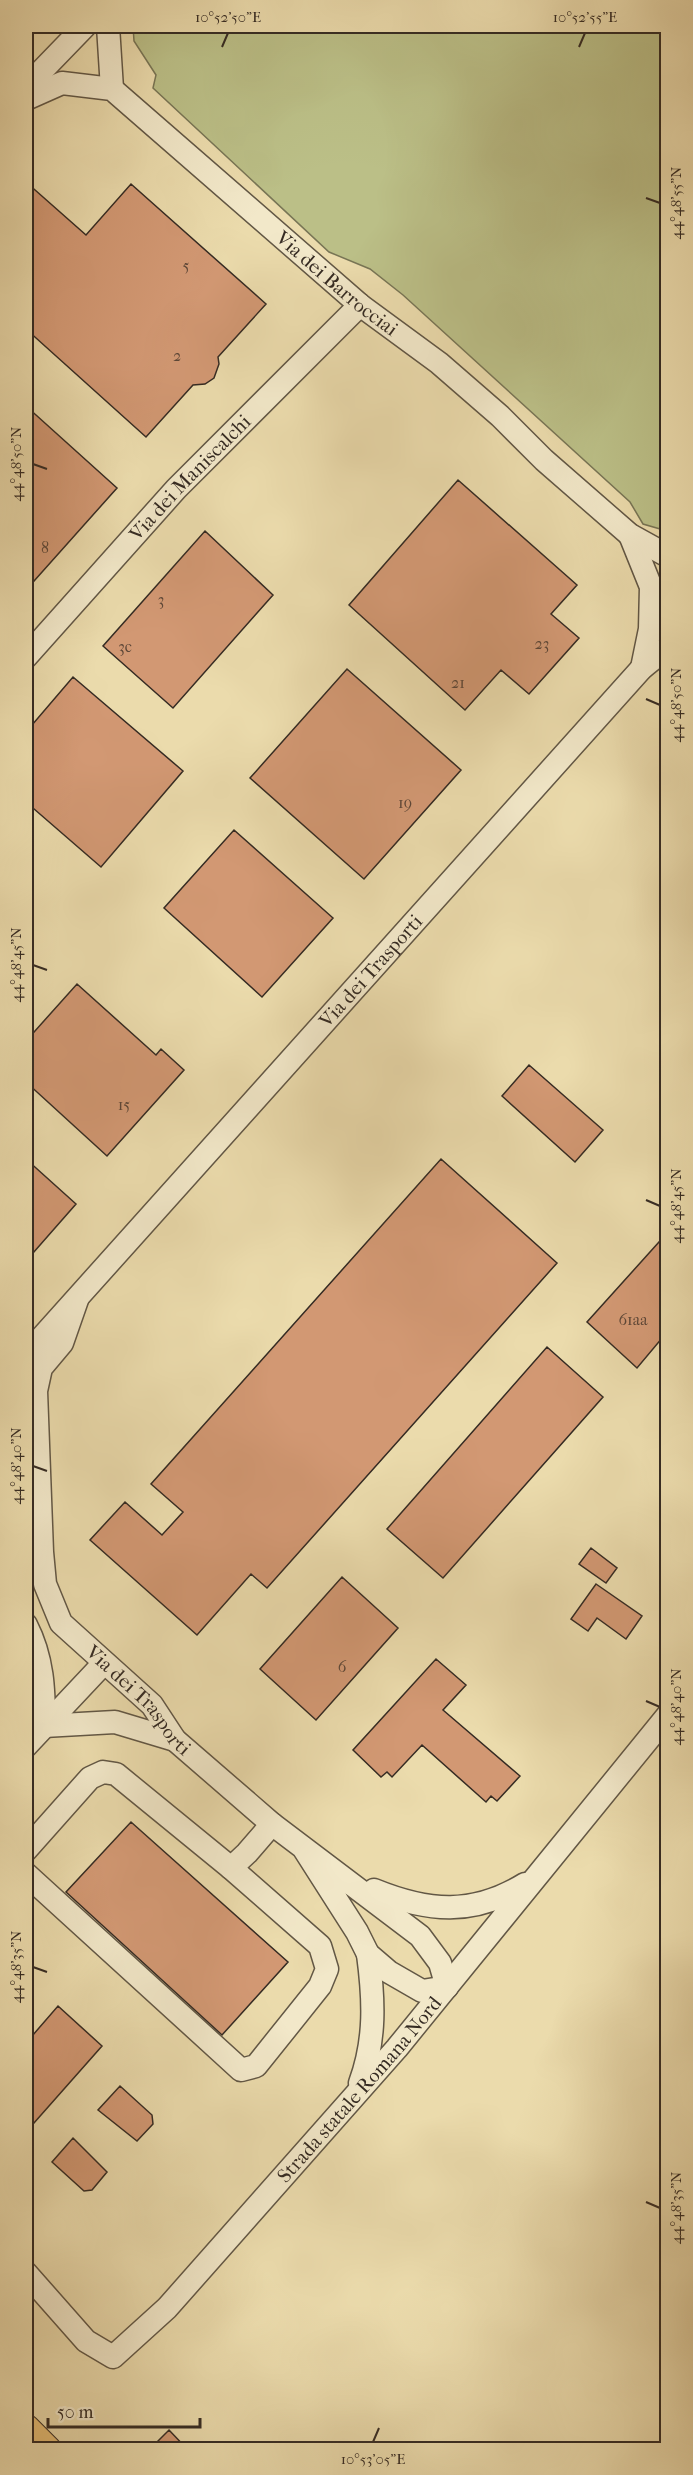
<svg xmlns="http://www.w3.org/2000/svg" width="693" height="2475" viewBox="0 0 693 2475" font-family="'IM FELL French Canon',serif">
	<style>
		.green { fill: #bbbf87; stroke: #787555; stroke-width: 1.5 }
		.building { fill: #d29873; stroke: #352b23; stroke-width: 1.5 }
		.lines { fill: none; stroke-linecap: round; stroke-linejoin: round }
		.minor-casing { stroke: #625745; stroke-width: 25 }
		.major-casing { stroke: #352b23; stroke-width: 29 }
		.minor { stroke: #f2e8c9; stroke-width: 22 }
		.major { stroke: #e6be76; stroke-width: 27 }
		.ticks { fill: none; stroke: #352b23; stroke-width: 2 }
		.labels { text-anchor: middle; stroke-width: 6; stroke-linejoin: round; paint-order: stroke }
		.number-label { font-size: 16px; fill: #5c4637 }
		.street-label { font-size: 20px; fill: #352b23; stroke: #f2e8c9 }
		.neatline { fill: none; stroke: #352b23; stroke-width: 2 }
		.ticks-label { font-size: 15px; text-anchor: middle; fill: #352b23 }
	</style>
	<rect width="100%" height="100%" fill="#ebdbac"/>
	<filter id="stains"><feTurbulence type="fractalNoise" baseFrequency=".00333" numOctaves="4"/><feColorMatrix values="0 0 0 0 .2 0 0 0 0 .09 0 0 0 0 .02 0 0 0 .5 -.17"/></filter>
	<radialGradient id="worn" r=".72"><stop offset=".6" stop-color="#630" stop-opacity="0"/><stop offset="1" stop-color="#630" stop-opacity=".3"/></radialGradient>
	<!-- green -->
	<path class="green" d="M133 26H667V531L643 524 630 502 403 295 370 269 329 252 153 88 156 75 134 41Z"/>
	<!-- building -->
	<path class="building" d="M26 182 86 235 131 184 266 304 218 357 219 364 214 378 205 384 193 385 146 437 26 329Z
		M26 406 117 488 26 590Z
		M458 480 577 585 551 614 579 638 529 694 501 670 465 710 349 605Z
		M205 531 273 595 173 708 103 646Z
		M347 669 461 770 364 879 250 778Z
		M73 677 183 771 101 867 26 802V732Z
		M234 830 333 918 262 997 164 908Z
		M77 984 156 1055 161 1049 184 1070 107 1156 26 1082V1041Z
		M529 1065 603 1130 575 1162 502 1096Z
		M26 1159 76 1204 26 1261Z
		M441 1159 557 1263 267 1588 251 1574 197 1635 90 1540 125 1502 162 1535 183 1512 151 1484Z
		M668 1232V1331L637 1368 587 1322Z
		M547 1347 603 1397 443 1578 387 1529Z
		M591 1548 617 1568 606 1583 579 1564Z
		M342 1577 398 1628 316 1720 260 1669Z
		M596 1584 642 1616 626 1639 597 1618 588 1631 571 1619Z
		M436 1659 466 1685 443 1710 520 1776 497 1801 491 1796 486 1802 422 1745 392 1777 387 1772 381 1777 353 1750Z
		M131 1822 288 1962 222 2035 66 1892Z
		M58 2006 102 2046 26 2132V2043Z
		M120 2086 152 2115 153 2124 137 2141 98 2110Z
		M73 2138 107 2172 92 2190 84 2191 52 2162Z
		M169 2430 188 2450H149Z"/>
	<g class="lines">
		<defs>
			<g id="minor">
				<path d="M108 26 112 89"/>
				<path d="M26 87 85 26"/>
				<path id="s1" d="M26 99 62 83 112 89 360 305 439 363 500 416 544 460 630 535 668 556"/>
				<path d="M630 535 651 587 650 629 642 668"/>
				<path id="s2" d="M26 657 176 489 360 305"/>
				<path id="s3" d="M77 1300 62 1343 41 1368 36 1391 42 1552 45 1584 61 1623 152 1705 175 1740 272 1824 420 1936 440 1963 447 1987 422 1991 389 1972 368 1954 357 1932 304 1849"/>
				<path id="s4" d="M26 1355 642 668 668 647"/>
				<path d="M26 1625C43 1658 44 1690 44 1726"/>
				<path d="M44 1726 115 1722 175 1740"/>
				<path d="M26 1746 104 1663"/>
				<path d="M26 1850 90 1778 103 1772 116 1774 231 1868 247 1853 272 1824"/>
				<path d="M26 1874 241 2070 256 2066 320 1986 327 1969 320 1946 231 1868"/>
				<path d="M374 1890C428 1912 473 1916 525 1884"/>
				<path d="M360 2083C376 2040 374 1999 368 1954"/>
				<path id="s5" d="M26 2273 86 2341 113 2357 167 2308 397 2048 668 1715"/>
			</g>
			<path id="major" d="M26 2428 48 2450"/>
		</defs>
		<!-- minor casing -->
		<use href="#minor" class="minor-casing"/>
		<!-- major casing -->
		<use href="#major" class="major-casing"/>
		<!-- minor -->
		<use href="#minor" class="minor"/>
		<!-- major -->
		<use href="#major" class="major"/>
	</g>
	<!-- ticks -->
	<path class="ticks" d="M222 47 228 33M579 47 585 33M646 198 660 203M33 464 47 469M646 699 660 705M33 965 47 970M646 1200 660 1206M33 1466 47 1471M646 1701 660 1707M33 1967 47 1972M646 2202 660 2208M373 2442 379 2428"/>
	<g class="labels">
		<!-- number labels -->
		<g class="number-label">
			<text x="186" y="271">5</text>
			<text x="177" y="361">2</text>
			<text x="45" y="553">8</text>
			<text x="161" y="605">3</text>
			<text x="542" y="649">23</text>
			<text x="125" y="652">3c</text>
			<text x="458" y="688">21</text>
			<text x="405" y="808">19</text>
			<text x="124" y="1110">15</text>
			<text x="633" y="1325">61aa</text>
			<text x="342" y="1672">6</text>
		</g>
		<!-- street labels -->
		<g class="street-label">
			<text dy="7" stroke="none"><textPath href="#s1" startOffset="387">Via dei Barrocciai</textPath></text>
			<text dy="7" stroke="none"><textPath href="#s2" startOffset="243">Via dei Maniscalchi</textPath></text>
			<text dy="7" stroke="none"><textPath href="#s4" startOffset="516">Via dei Trasporti</textPath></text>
			<text dy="7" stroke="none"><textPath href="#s3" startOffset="447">Via dei Trasporti</textPath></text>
			<text dy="7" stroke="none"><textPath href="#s5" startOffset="486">Strada statale Romana Nord</textPath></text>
		</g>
	</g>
	<!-- margin -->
	<rect width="693" height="2475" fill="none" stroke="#ebdbac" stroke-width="66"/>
	<!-- scale -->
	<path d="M48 2418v9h152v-9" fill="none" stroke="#352b23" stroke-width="3"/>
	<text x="57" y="2418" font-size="18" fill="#352b23" stroke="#f2e8c9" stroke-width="4.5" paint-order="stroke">50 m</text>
	<rect x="33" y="33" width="627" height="2409" class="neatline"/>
	<g class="ticks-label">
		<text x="228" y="22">10°52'50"E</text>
		<text x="585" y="22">10°52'55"E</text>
		<text transform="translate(676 203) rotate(-90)" y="5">44°48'55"N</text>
		<text transform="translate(16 464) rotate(-90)" y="5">44°48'50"N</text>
		<text transform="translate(676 705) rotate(-90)" y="5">44°48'50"N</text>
		<text transform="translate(16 965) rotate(-90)" y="5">44°48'45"N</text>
		<text transform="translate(676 1206) rotate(-90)" y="5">44°48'45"N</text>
		<text transform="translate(16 1466) rotate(-90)" y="5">44°48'40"N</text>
		<text transform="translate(676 1707) rotate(-90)" y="5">44°48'40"N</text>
		<text transform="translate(16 1967) rotate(-90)" y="5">44°48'35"N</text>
		<text transform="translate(676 2208) rotate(-90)" y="5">44°48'35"N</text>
		<text x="373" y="2464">10°53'05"E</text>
	</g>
	<rect width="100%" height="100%" filter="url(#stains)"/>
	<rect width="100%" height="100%" fill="url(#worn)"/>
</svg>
